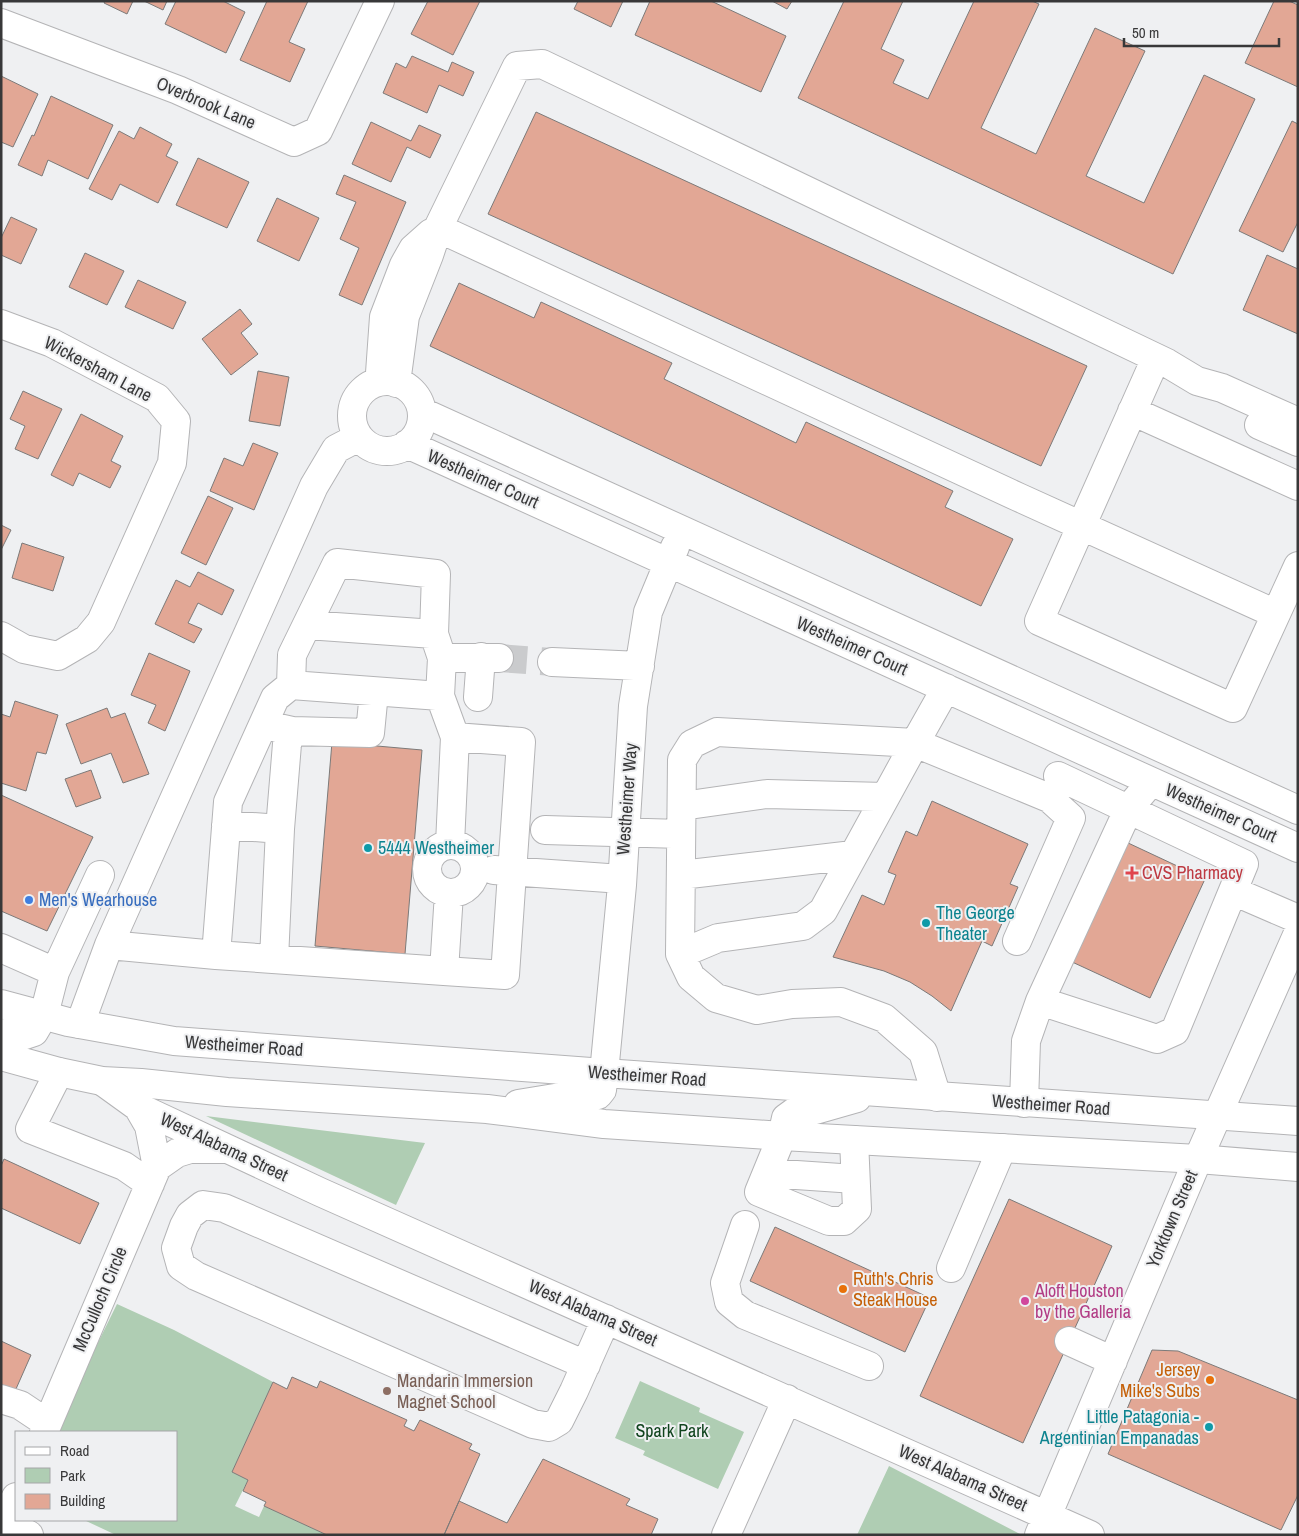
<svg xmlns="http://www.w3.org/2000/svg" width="1299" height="1536" viewBox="0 0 1299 1536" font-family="'Archivo Narrow',sans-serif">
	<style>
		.green { fill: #afcdb3 }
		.building { fill: #e2a795; stroke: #7c7a79 }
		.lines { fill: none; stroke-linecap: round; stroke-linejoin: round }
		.minor-tunnel { stroke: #cacbcd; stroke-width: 28; stroke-dasharray: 28 14; stroke-linecap: butt }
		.minor-casing { stroke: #b4b4b6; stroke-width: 30 }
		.major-casing { stroke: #b4b4b6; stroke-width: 30 }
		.minor { stroke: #fff; stroke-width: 28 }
		.major { stroke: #fff; stroke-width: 28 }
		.culture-dot { fill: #0f9aa8; stroke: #eff0f2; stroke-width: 2 }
		.health-dot { fill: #e0444e; stroke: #eff0f2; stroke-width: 2 }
		.shop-dot { fill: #3f7fe0; stroke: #eff0f2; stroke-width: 2 }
		.food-dot { fill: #e8710a; stroke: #eff0f2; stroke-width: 2 }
		.hotel-dot { fill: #d1479c; stroke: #eff0f2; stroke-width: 2 }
		.education-dot { fill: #8d6e63; stroke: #eff0f2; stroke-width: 2 }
		.labels { text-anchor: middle; stroke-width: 4; stroke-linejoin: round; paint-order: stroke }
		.street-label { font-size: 18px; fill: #383839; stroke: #eff0f2 }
		.culture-label { font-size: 18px; fill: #0d838f; stroke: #eff0f2; text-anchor: start }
		.health-label { font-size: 18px; fill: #be3a42; stroke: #eff0f2; text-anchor: start }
		.shop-label { font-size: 18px; fill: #366cbe; stroke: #eff0f2; text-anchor: start }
		.food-label { font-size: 18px; fill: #c56008; stroke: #eff0f2; text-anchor: start }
		.hotel-label { font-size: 18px; fill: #b23c85; stroke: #eff0f2; text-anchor: start }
		.education-label { font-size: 18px; fill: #785e54; stroke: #eff0f2; text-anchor: start }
		.park-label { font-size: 18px; fill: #11441e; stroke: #eff0f2 }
	</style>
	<rect width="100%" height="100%" fill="#eff0f2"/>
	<!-- green -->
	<path class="green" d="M206 1116 425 1143 396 1205Z
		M117 1304 174 1330 273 1382 232 1472 248 1480 235 1506 259 1517 264 1506 327 1535H116L84 1520H176V1432H54Z
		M640 1381 700 1408 699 1412 744 1432 718 1489 643 1455 645 1451 615 1438Z
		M889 1466 1020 1534V1535H857Z"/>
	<!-- building -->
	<path class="building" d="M105 1H133L127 14 104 3Z
		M144 1H167L163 10Z
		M176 1H223L245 12 226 53 165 24Z
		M267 1H308L289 42 305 49 290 82 240 60Z
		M428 1H480L453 55 411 34Z
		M578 1H623L611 27 574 9Z
		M650 1H711L786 36 761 92 635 35Z
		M772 1H792L787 9Z
		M844 1H903L881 49 904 60 893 83 928 99 974 1H1032L1039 4 981 128 1036 154 1095 28 1145 51 1086 176 1144 203 1204 75 1255 99 1173 274 798 98Z
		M1274 1H1289L1298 5V87L1245 63Z
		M412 56 448 72 452 62 474 72 463 96 439 85 427 113 383 93 396 63 406 68Z
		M1 76 38 94 13 147 1 142Z
		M51 96 113 125 88 179 48 160 42 176 18 165 32 135 34 136Z
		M536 112 1087 366 1041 466 488 214Z
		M1292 121 1298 124V222L1283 252 1239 231Z
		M371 122 411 141 419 125 441 135 430 158 407 147 391 182 352 164Z
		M140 127 172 144 166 156 178 162 158 203 120 184 112 200 89 189 119 131 134 139Z
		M198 158 249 182 227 228 176 205Z
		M344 175 406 202 362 305 339 295 359 248 340 239 356 202 336 194Z
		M277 198 319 218 299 261 257 241Z
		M11 217 37 229 21 264 1 255V238Z
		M85 253 124 271 107 305 69 287Z
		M1267 255 1298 269V334L1243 310Z
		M138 280 186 302 173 329 125 307Z
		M459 283 534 318 541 302 672 363 664 379 796 443 806 422 953 491 945 507 1013 539 981 606 430 346Z
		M240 309 252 324 241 333 258 354 231 375 202 339Z
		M258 371 289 377 280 426 249 421Z
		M23 391 62 409 38 459 15 449 25 426 10 419Z
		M81 414 123 436 111 461 121 466 110 488 79 473 73 486 51 475Z
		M253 443 278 453 254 510 210 491 224 458 243 466Z
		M208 496 233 508 206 565 181 553Z
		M1 525 11 530 1 550Z
		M22 543 64 557 53 591 12 578Z
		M198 572 234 590 222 615 198 603 188 623 202 629 194 643 155 624 176 580 190 587Z
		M149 653 190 671 165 731 148 723 156 705 131 695Z
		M15 701 58 715 46 754 37 752 26 791 1 783V714L10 717Z
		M107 708 111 718 125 713 149 774 123 783 111 753 81 764 66 724Z
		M332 742 422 750 405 954 315 946Z
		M91 770 101 798 76 807 65 779Z
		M1 795 93 837 47 931 1 911Z
		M932 801 1028 844 1010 884 1018 887 992 946 982 941 951 1011 932 996 910 982 884 971 833 957 862 895 884 905 896 875 888 872 906 831 917 836Z
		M1126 842 1205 879 1150 998 1070 961Z
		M4 1159 99 1203 80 1244 1 1208V1166Z
		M1009 1199 1112 1246 1023 1443 920 1396Z
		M775 1227 930 1298 905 1352 750 1281Z
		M1 1341 31 1355 12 1398 1 1393Z
		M1152 1350 1178 1351 1298 1400V1495L1281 1530 1108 1454Z
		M292 1377 317 1388 320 1381 407 1420 404 1426 414 1431 420 1420 472 1444 469 1449 480 1454 444 1535H327L264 1506 266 1502 243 1491 248 1480 232 1472 273 1382 287 1389Z
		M543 1459 630 1499 626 1505 658 1519 651 1535H444L459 1501 507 1523Z"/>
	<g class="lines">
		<!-- minor-tunnel -->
		<path class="minor-tunnel" d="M499 658 552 662"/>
		<defs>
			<path id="minor" d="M1 23 178 90 294 142 318 131 380 1
				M438 228 1018 497 1276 614
				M1 324 52 343 157 398 176 421 172 463 101 622 87 639 58 656 24 649 1 636
				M1156 358 1039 621 1233 708 1298 566
				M380 373 384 317 404 265 413 249 431 233
				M352 416a35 35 0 1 1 70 0a35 35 0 1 1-70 0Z
				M396 383 405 316 429 255 438 228 517 66 542 64 1167 363 1197 381 1222 388 1298 422
				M1132 411 1298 486
				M422 412 1298 810
				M1259 425 1298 442
				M407 444 1298 848
				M307 625 434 634
				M442 658H499
				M552 662 640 666
				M291 685 440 696
				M478 697 481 657
				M274 727 292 731 370 733 374 692
				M1058 776 1244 864 1175 1031 1157 1039 1040 1001 1129 808 1151 782
				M682 806 767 794 885 797
				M226 825 280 829
				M545 830 681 834
				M427 869a24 24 0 1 1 48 0a24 24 0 1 1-48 0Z
				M494 870 622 879
				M681 875 853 855
				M1233 891 1298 919
				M449 893 444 971 216 955 228 802 275 698 291 685 292 655 337 563 436 574 434 634 442 658 440 696 455 737 450 844
				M109 945 216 955
				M1 948 55 972
				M680 954 718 938 803 926 823 911 915 743 1049 798 1071 818 1017 941
				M274 959 280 829 287 744 292 731
				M444 971 505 975 521 742 455 737
				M44 1015 55 972 100 875
				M80 1024 109 945 314 486 336 449 359 437
				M59 1072 30 1129 124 1166 150 1184
				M604 1073 622 885 633 706 648 612 675 547
				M102 1081 138 1107 320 1192 1090 1535
				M937 1097 923 1052 884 1018 841 1002 792 1004 757 1010 716 998 691 977 680 954 682 760 692 744 717 732 915 743 946 688
				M1024 1103 1026 1041 1040 1001
				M138 1107 149 1126 157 1167
				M782 1136 759 1192 829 1221H844L857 1209 854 1140
				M767 1173 855 1179
				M745 1225 725 1283 729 1302 745 1315 869 1366
				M951 1268 1002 1148
				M1069 1341 1113 1361
				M586 1365 224 1208 203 1205 190 1215 184 1226 176 1248 181 1266 196 1276 533 1424 549 1427 559 1421 574 1391 606 1319
				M1 1399 20 1405 47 1423
				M44 1432 157 1167 177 1153 190 1149H222
				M4 1522 29 1535
				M1 1526 16 1497
				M726 1535 787 1399
				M1039 1535 1198 1159 1298 933"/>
			<path id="major" d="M1 1004 68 1022 174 1041 604 1073 1298 1121
				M1 1033 22 1036 34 1032 44 1015
				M1 1056 59 1072 102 1081 141 1083 227 1092 487 1109 604 1124 782 1136 1198 1159 1298 1167
				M518 1104 573 1095 590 1097 598 1095 602 1090 604 1073
				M782 1136 786 1118 797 1110H815L857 1098"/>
		</defs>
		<!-- minor casing -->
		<use href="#minor" class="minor-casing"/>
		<!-- major casing -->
		<use href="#major" class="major-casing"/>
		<!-- minor -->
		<use href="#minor" class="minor"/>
		<!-- major -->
		<use href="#major" class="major"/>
	</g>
	<!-- markers -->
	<g class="culture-dot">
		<circle cx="368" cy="848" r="5"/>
		<circle cx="926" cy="923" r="5"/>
		<circle cx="1209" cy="1427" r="5"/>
	</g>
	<path class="health-dot" d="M1129.5 865.5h5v5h5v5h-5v5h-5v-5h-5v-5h5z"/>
	<circle class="shop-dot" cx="29" cy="900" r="5"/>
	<g class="food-dot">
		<circle cx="843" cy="1289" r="5"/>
		<circle cx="1210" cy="1380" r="5"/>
	</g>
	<circle class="hotel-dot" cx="1025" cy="1301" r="5"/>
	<circle class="education-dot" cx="387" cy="1391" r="5"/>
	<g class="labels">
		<!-- street labels -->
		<g class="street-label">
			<text transform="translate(206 103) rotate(23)" y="6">Overbrook Lane</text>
			<text transform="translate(98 369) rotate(28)" y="6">Wickersham Lane</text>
			<text transform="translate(483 479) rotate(24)" y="6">Westheimer Court</text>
			<text transform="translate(852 646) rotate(24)" y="6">Westheimer Court</text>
			<text transform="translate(627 799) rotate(-86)" y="6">Westheimer Way</text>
			<text transform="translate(1221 813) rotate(24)" y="6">Westheimer Court</text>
			<text transform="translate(244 1046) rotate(4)" y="6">Westheimer Road</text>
			<text transform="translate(647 1076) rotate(4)" y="6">Westheimer Road</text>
			<text transform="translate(1051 1105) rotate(4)" y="6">Westheimer Road</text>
			<text transform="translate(224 1147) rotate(25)" y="6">West Alabama Street</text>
			<text transform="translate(1172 1219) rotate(-67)" y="6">Yorktown Street</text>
			<text transform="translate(100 1299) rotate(-67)" y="6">McCulloch Circle</text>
			<text transform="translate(593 1313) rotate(24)" y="6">West Alabama Street</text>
			<text transform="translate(963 1478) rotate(24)" y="6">West Alabama Street</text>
		</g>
		<!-- culture labels -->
		<g class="culture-label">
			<text x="378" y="854">5444 Westheimer</text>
			<text x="936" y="919">The George<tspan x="936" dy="21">Theater</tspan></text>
			<text x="1199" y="1423" text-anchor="end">Little Patagonia -<tspan x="1199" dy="21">Argentinian Empanadas</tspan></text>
		</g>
		<!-- health labels -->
		<g class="health-label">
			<text x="1142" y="879">CVS Pharmacy</text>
		</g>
		<!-- shop labels -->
		<g class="shop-label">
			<text x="39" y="906">Men's Wearhouse</text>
		</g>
		<!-- food labels -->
		<g class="food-label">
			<text x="853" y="1285">Ruth's Chris<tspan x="853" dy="21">Steak House</tspan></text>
			<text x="1200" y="1376" text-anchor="end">Jersey<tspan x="1200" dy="21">Mike's Subs</tspan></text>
		</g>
		<!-- hotel labels -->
		<g class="hotel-label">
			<text x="1035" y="1297">Aloft Houston<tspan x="1035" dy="21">by the Galleria</tspan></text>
		</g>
		<!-- education labels -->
		<g class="education-label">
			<text x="397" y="1387">Mandarin Immersion<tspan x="397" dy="21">Magnet School</tspan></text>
		</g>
		<!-- park labels -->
		<g class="park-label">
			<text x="672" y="1437">Spark Park</text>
		</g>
	</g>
	<!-- border -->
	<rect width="1299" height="1536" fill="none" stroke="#383839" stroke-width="5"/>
	<!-- legend -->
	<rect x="15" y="1431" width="162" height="90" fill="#eff0f2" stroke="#a6a6a8"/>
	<rect x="25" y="1447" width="25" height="8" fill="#ffffff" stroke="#a6a6a8"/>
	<text x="60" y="1456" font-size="15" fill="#383839">Road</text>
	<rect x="25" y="1468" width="25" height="15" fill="#afcdb3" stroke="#a6a6a8"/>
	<text x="60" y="1481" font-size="15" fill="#383839">Park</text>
	<rect x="25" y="1494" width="25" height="15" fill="#e2a795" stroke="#a6a6a8"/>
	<text x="60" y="1506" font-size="15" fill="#383839">Building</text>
	<!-- scale -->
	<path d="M1124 38v8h155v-8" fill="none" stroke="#383839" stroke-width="2.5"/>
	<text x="1132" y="38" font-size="15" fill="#383839" stroke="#eff0f2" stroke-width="4" paint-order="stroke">50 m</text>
</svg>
